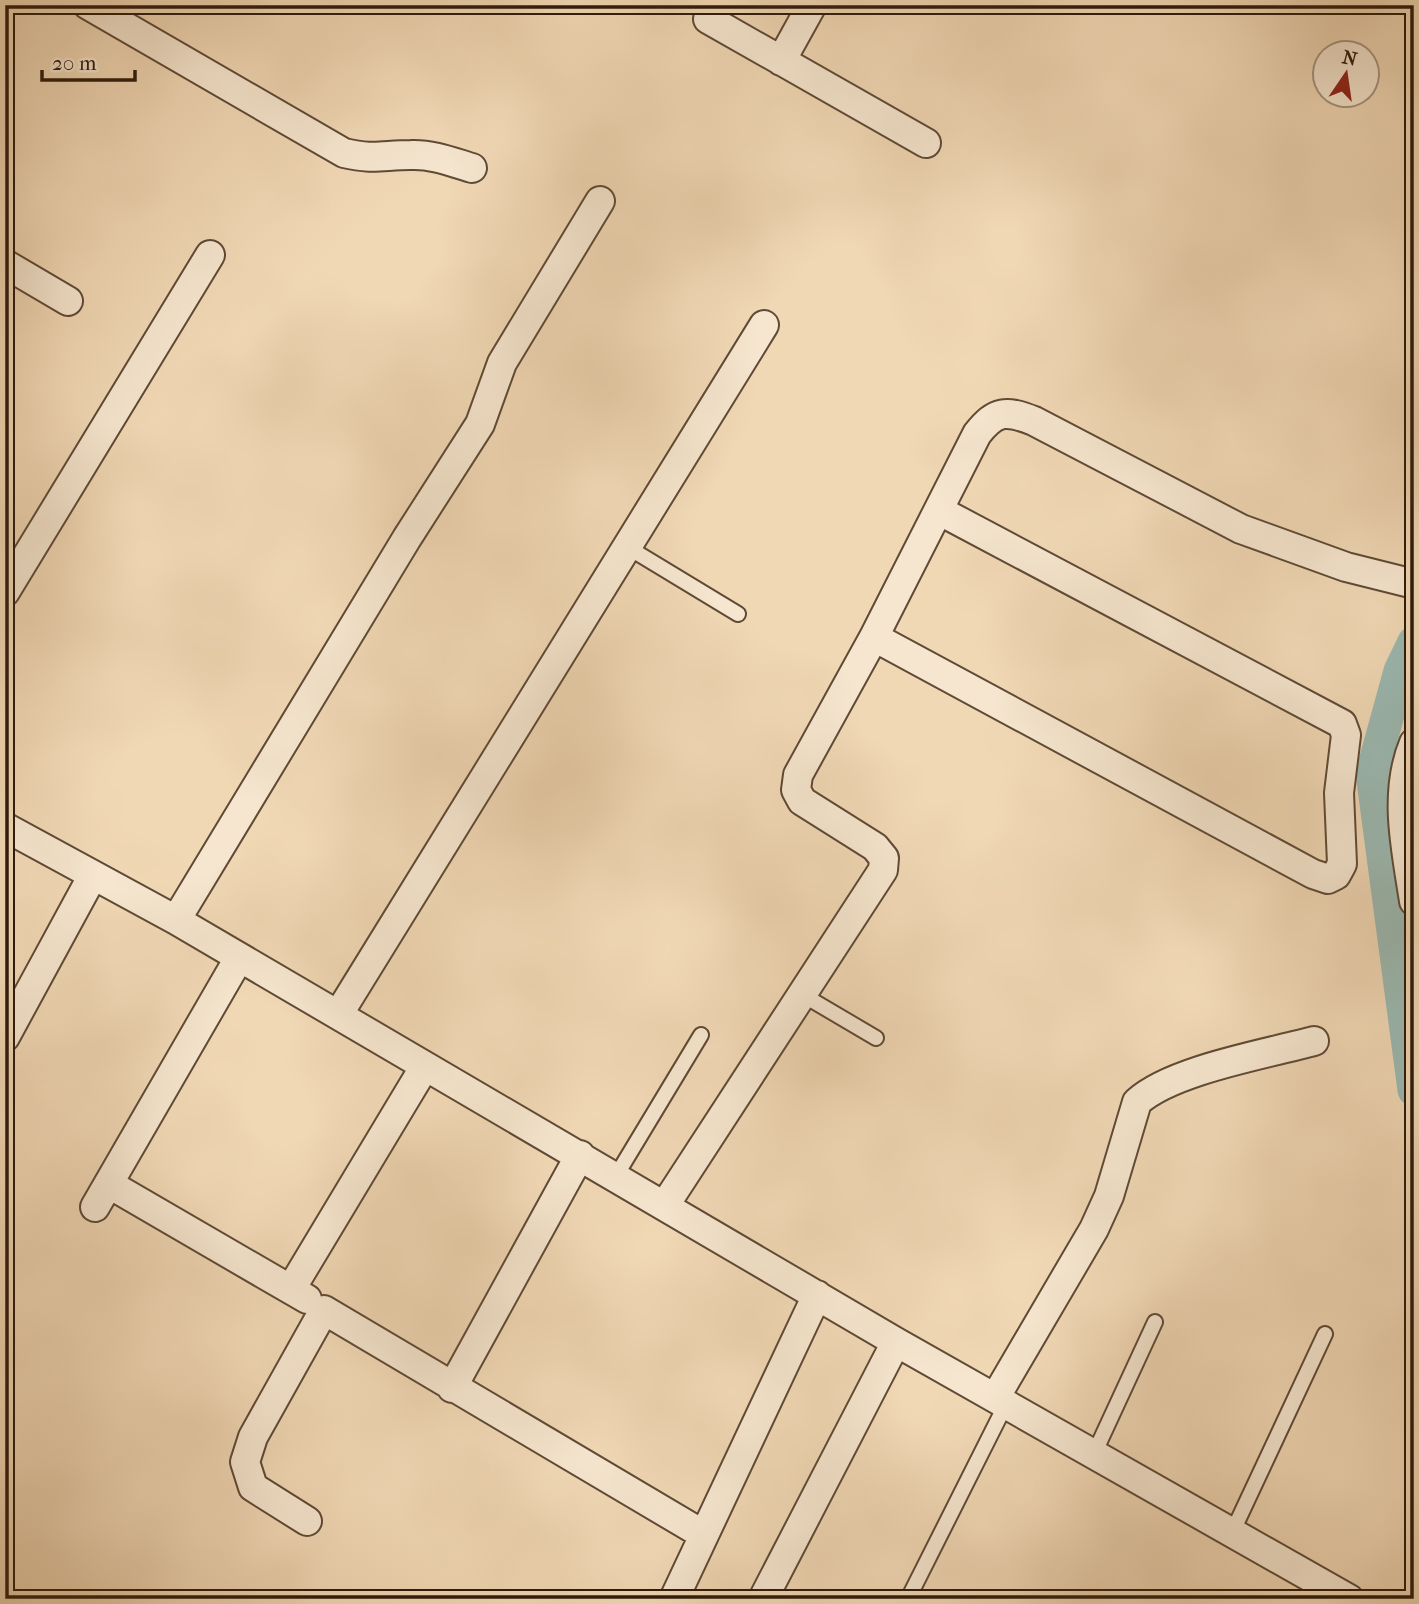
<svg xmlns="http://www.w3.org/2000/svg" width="1419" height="1604" viewBox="0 0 1419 1604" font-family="'IM FELL French Canon',serif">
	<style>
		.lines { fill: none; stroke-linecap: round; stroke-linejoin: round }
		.canal { stroke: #9bb9b1; stroke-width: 33 }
		.service-casing { stroke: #5f4a36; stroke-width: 18 }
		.minor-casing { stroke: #5f4a36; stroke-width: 32 }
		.service { stroke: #f6e6cf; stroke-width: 14 }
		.minor { stroke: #f6e6cf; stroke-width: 28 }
	</style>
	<rect width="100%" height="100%" fill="#f1d8b5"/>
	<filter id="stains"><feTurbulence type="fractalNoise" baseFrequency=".00286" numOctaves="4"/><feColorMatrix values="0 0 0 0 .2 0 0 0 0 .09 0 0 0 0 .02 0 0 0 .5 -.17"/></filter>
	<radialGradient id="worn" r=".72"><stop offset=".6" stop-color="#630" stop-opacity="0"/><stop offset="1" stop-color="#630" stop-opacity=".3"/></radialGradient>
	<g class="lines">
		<!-- canal -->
		<path class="canal" d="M1414 642 1400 671 1372 773 1414 1090"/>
		<defs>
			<path id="service" d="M629 548 738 614
				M803 995 876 1038
				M616 1176 701 1035
				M1094 1454 1155 1322
				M1232 1533 1325 1334
				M908 1599 1006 1404"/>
			<path id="minor" d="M88 5 344 153C374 160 383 155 411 155 432 154 452 162 472 168
				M708 19 926 143
				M781 61 812 5
				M5 264 68 301
				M5 592 210 255
				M874 637 1313 874 1328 879 1336 875 1342 864 1339 793 1346 735 1342 724 940 511
				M1414 743C1393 793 1406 849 1414 901
				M5 827 176 920 896 1342 1349 1599
				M176 920 407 538 480 424 502 363 600 201
				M338 1015 764 325
				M5 1037 93 875
				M109 1184 307 1299
				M665 1205 883 870 884 858 875 847 802 801 796 790 798 775 874 637 977 434C996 410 1006 410 1034 421L1241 529 1346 567 1414 584
				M95 1207 239 958
				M291 1289 425 1066
				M452 1388 580 1155
				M995 1398 1094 1229 1109 1196 1137 1102C1172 1070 1266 1054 1314 1041
				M307 1521 253 1487 245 1462 253 1437 324 1310 704 1535
				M674 1599 817 1295
				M763 1599 896 1342"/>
		</defs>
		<!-- service casing -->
		<use href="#service" class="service-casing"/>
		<!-- minor casing -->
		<use href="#minor" class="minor-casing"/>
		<!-- service -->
		<use href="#service" class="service"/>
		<!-- minor -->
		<use href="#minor" class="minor"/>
	</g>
	<!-- margin -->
	<rect width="1419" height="1604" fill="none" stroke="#f1d8b5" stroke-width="28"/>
	<rect x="7" y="7" width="1405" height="1590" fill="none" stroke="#2e1b0b" stroke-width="3.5"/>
	<rect x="14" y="14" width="1391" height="1576" fill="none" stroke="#2e1b0b" stroke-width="2"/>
	<!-- north arrow -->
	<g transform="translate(1346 74) rotate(13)"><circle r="33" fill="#f6e6cf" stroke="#a69581" stroke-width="2"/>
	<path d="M0-5L12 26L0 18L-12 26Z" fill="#8f2418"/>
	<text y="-10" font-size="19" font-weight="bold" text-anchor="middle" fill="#2e1b0b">N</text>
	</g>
	<!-- scale -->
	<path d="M42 70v10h93v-10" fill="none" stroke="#2e1b0b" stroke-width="3.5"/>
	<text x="52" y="70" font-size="21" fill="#2e1b0b" stroke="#f6e6cf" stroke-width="5" paint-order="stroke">20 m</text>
	<rect width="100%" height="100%" filter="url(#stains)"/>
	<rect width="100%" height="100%" fill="url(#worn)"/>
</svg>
